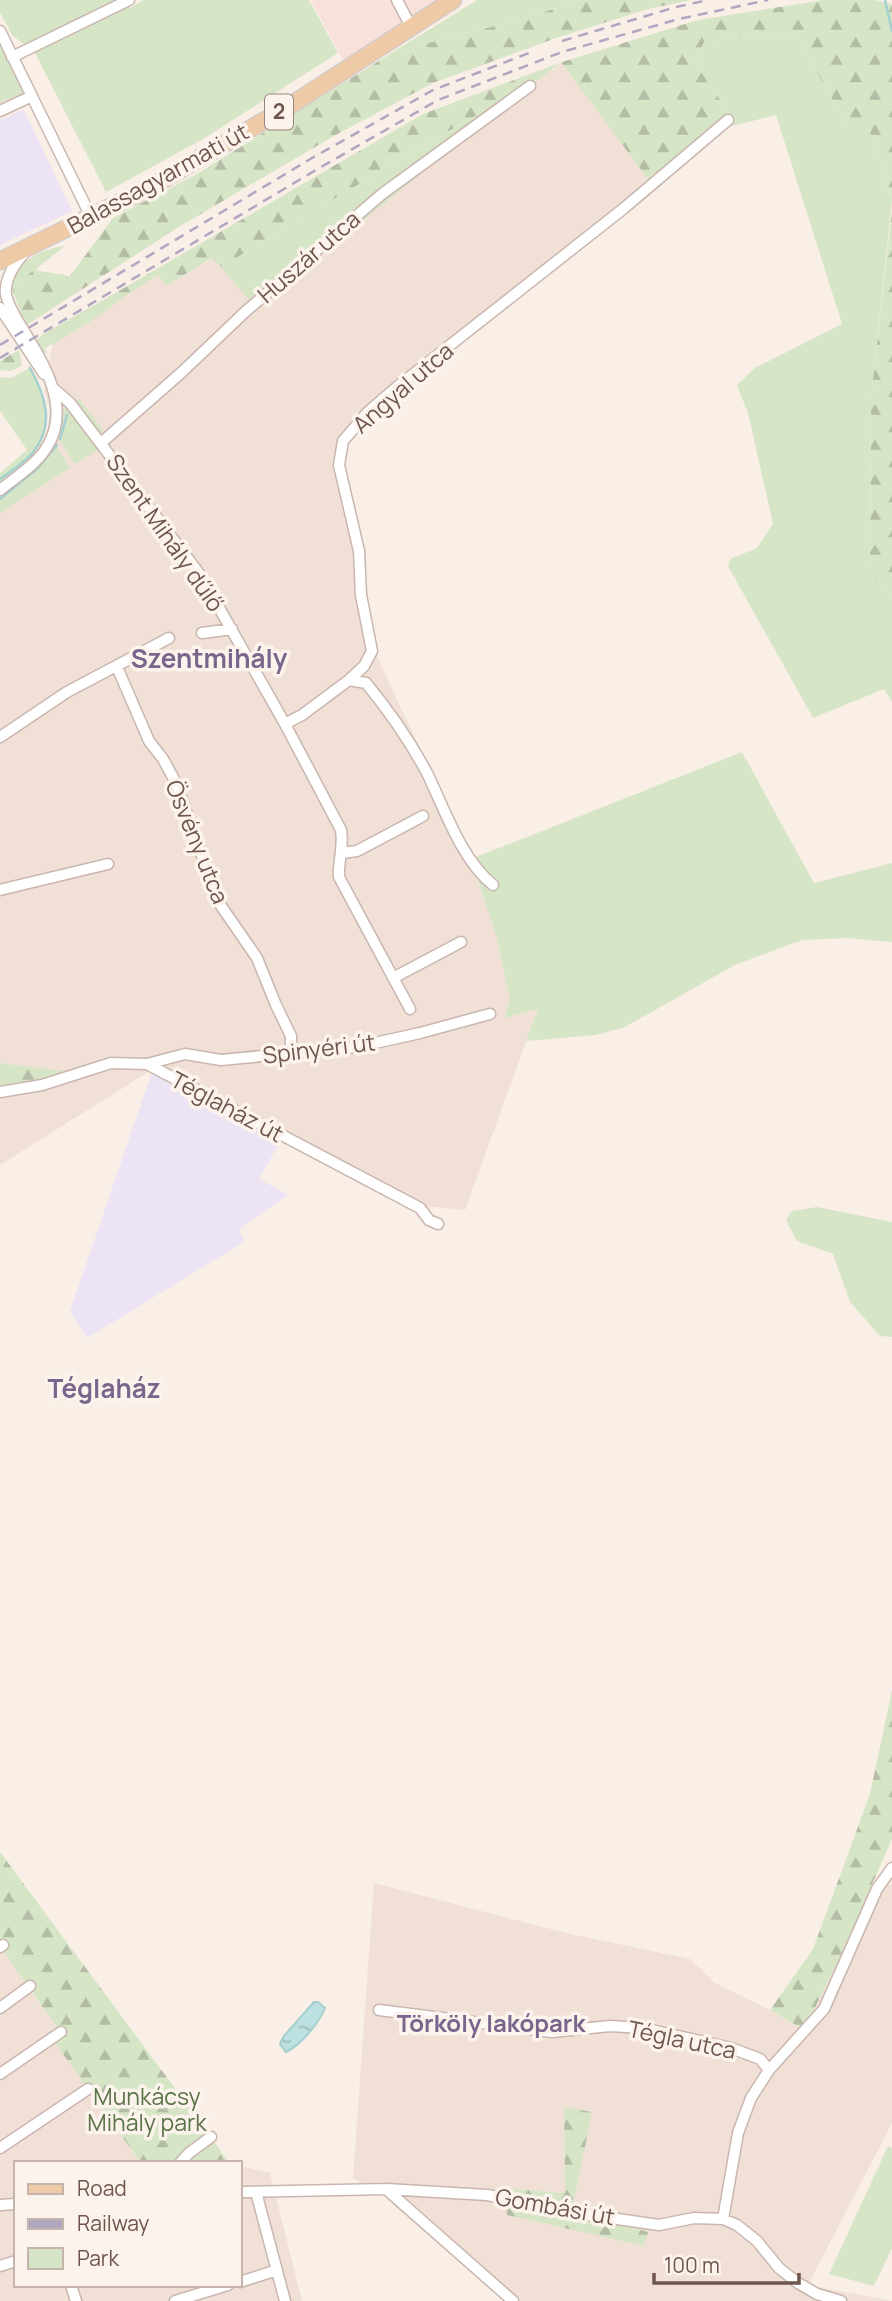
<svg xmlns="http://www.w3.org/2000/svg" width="892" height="2301" viewBox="0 0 892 2301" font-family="Manrope,sans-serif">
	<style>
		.residential { fill: #f0e0d6; fill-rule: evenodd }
		.commercial { fill: #f8e0db }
		.education { fill: #ece3f5 }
		.green { fill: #d7e5c7 }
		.forest { fill: url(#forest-firs) }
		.water { fill: url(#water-ripples); stroke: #a5d0d0; stroke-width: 2 }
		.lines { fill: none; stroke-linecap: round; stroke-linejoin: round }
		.stream { stroke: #a5d0d0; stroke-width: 2.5 }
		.street-casing { stroke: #c9b6ae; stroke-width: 13 }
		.primary-casing { stroke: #d4ccca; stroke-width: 19 }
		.street { stroke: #fff; stroke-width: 10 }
		.primary { stroke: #efcaa7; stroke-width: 16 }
		.rail { stroke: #b1a6c1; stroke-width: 2.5; stroke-dasharray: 10 7; stroke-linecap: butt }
		.labels { text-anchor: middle; stroke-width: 7; stroke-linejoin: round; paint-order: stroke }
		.shield { fill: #fcf4ec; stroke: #99857d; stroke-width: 2 }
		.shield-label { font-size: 21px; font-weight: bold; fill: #6f554e }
		.street-label { font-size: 23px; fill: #6f554e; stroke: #fcf4ec }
		.park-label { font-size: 23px; fill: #5b7348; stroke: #fcf4ec }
		.neighbourhood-label { font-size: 24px; font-weight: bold; fill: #7a668c; stroke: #fcf4ec }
		.quarter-label { font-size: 26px; font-weight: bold; fill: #7a668c; stroke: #fcf4ec }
	</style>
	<defs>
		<pattern id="forest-firs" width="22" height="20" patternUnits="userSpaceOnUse" patternTransform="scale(1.75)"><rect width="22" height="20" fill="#d7e5c7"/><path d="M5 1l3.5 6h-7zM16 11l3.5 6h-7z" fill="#b3bca4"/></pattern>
		<pattern id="water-ripples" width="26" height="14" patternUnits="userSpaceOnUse" patternTransform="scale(1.75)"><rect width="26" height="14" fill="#bde0e0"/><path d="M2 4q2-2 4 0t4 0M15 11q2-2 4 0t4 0" fill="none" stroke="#9eb8b8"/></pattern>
	</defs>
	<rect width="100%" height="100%" fill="#f9efe6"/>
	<!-- residential -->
	<path class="residential" d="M562 62 656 190 372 413 345 446 344 468 362 595 375 652 471 859 497 938 510 1001 505 1017 538 1009 465 1210 425 1206 422 1216 153 1069 0 1165V1091L67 1073 0 1063V484L34 458 48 427 50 410 44 390 54 337 121 299 158 275 166 286 213 258 488 118Z
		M374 1883 566 1933 690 1959 715 1983 770 2010 803 2030 870 1889 892 1884V2123L808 2285 892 2301H508L398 2202 353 2178ZM564 2108 591 2113 572 2211 647 2232 644 2246 616 2239 506 2188 565 2193Z
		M0 1947 59 2031 51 2037 141 2163H16V2285H240V2166L270 2173 302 2301H0Z"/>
	<!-- commercial -->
	<path class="commercial" d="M311 0H437L343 60Z"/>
	<!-- education -->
	<path class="education" d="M24 110 72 211 0 245V120Z
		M153 1069 281 1140 259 1179 288 1195 239 1229 244 1242 87 1338 70 1311Z"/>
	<!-- green -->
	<path class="green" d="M0 0H123L130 8 144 0H309L338 53 203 139 106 192 35 53 12 35 0 12Z
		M477 0H583L518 20 393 52Z
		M794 32 849 129H869L892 201 871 398 870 575 892 598V702L884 689 813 718 728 566 730 559 757 548 773 524 748 413 737 385 755 368 842 324 776 115 737 125 695 63 704 42Z
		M0 41 23 93 0 103Z
		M534 83 255 307 221 267 422 146Z
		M65 246 12 288C15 261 41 249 65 246Z
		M117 292 121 299 103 313 64 338 45 333Z
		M30 368C46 397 54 426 33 455 25 466 10 475 0 484V473L27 450 0 411V377L11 378Z
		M79 398 105 433C91 432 83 414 75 403Z
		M66 407 100 449 75 464 56 436 60 411Z
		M54 442 70 468 0 513V496L42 462Z
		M742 752 814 883 892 863V942L848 938 802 940 735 965 623 1028 595 1035 526 1041 538 1009 504 1018 510 1001 497 938 471 859Z
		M817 1207 892 1222V1337L880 1336 850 1302 833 1254 797 1241 786 1220 792 1211Z
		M888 2146 892 2148V2248L874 2286 829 2274Z"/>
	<!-- forest -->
	<path class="forest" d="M583 0H691L648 9 559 37 433 83 332 137 182 225 25 326 12 288 34 270 70 276 113 218 197 174 393 52 518 20Z
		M823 0H874L892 4V201L869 129H849L794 32 704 42 695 63 737 125 718 129 656 190 561 62 534 83 422 146 221 267 212 258 166 286 158 275 121 299 117 292 423 114 562 62 698 20Z
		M892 210V598L870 575 871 398Z
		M45 333 64 338 45 348 47 353 43 352 35 342Z
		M19 350 22 366 10 371 0 370V361Z
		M0 1063 70 1072 0 1091Z
		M892 1690V1839L844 1948 804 2030 770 2010 813 1949 870 1794Z
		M0 1852 211 2137 229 2163H141L50 2036 59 2030 0 1947Z
		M564 2107 592 2112 572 2211 648 2232 644 2246 507 2215 506 2188 565 2193Z"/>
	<!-- water -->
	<path class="water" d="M314 2002H318L325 2008C319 2023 301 2045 286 2052L280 2044 283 2037Z"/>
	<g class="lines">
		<!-- stream -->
		<path class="stream" d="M885 0 892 31
			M60 439 67 415
			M0 479C11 471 26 462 34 451 55 424 45 395 30 368
			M0 499 37 469 57 445"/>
		<defs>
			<path id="street" d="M397 0 411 27
				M0 31 91 217
				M12 57 129 0
				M0 111 32 96
				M0 308 44 374
				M53 388 70 403 201 576 285 724 302 715 349 680
				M101 443 182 372 245 312 382 194 530 86
				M0 490C16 477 36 465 47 447 72 407 43 362 22 328 16 318 8 306 6 294 4 278 15 263 26 251
				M202 633 232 629
				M117 667 149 741 163 759 176 783 219 903 257 958 276 1005 291 1036V1047L285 1053
				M285 724 341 830C344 847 338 861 339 877L410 1009
				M0 737 67 692 169 638
				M342 853 357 851 423 816
				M493 885C461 859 445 810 427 773 410 741 389 711 366 683L349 680 364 666 372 651 361 595 359 551 339 465 343 441 368 412 397 387 623 209 728 120
				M0 890 108 864
				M393 978 461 942
				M147 1064 185 1054 221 1060 357 1047 420 1033 490 1014
				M0 1092 42 1085 111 1063 147 1064 420 1208 429 1220 438 1224
				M0 1947 3 1945
				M0 2008 30 1986
				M379 2010 552 2032 610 2026 642 2028 731 2048 760 2059 769 2070
				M0 2074 61 2032
				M0 2148 88 2089
				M180 2163 189 2153 211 2137
				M386 2189 513 2301
				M240 2192 386 2189 487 2195 583 2214 659 2225 694 2218 723 2219 737 2225 757 2241 779 2268 798 2283 817 2294 841 2301
				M256 2192 285 2301
				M0 2205 16 2204
				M723 2219 738 2133 751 2098 769 2070 824 2009 877 1889 892 1868
				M0 2266 16 2261
				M240 2282 277 2270
				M71 2285 76 2301
				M175 2301 228 2285"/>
			<path id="primary" d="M0 261 147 189 288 107 453 0"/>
		</defs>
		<!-- street casing -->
		<use href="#street" class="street-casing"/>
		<!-- primary casing -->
		<use href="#primary" class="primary-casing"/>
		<!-- street -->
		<use href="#street" class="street"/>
		<!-- primary -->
		<use href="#primary" class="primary"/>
		<!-- rail -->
		<path class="rail" d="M562 41 676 7 708 0
			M0 345 312 158 433 90 529 53
			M0 358 321 167 438 100 562 52 679 19 768 0"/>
	</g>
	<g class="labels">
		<!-- shield labels -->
		<rect class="shield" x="265" y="94.5" width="28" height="35" rx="5"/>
		<g class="shield-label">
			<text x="279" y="119">2</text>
		</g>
		<!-- street labels -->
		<g class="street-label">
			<text transform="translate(158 179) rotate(-29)" y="8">Balassagyarmati út</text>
			<text transform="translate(309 257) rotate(-41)" y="8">Huszár utca</text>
			<text transform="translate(403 388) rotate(-41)" y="8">Angyal utca</text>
			<text transform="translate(165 533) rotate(55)" y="8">Szent Mihály dűlő</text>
			<text transform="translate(197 842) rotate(68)" y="8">Ösvény utca</text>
			<text transform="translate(319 1049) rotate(-7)" y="8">Spinyéri út</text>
			<text transform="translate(227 1107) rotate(28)" y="8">Téglaház út</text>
			<text transform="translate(682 2040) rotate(12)" y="8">Tégla utca</text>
			<text transform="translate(555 2207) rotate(10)" y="8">Gombási út</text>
		</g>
		<!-- park labels -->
		<g class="park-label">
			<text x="147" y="2105">Munkácsy<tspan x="147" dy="26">Mihály park</tspan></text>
		</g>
		<!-- neighbourhood labels -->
		<g class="neighbourhood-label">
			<text x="491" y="2032">Törköly lakópark</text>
		</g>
		<!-- quarter labels -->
		<g class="quarter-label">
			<text x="209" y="668">Szentmihály</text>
			<text x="104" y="1398">Téglaház</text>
		</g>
	</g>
	<!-- legend -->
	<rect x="14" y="2161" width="228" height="126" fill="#fcf4ec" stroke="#c4b4ad" stroke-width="2"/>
	<rect x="28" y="2184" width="35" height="10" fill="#efcaa7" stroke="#c4b4ad" stroke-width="2"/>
	<text x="77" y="2196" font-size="21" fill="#6f554e">Road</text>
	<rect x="28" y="2219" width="35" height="10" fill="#b1a6c1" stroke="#c4b4ad" stroke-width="2"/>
	<text x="77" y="2231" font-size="21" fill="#6f554e">Railway</text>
	<rect x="28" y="2248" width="35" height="21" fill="#d7e5c7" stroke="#c4b4ad" stroke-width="2"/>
	<text x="77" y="2266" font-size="21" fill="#6f554e">Park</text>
	<!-- scale -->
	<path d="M654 2273v10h145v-10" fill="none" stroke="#6f554e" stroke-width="3.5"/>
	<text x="664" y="2273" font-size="21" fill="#6f554e" stroke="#fcf4ec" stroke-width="5" paint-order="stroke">100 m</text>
</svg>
